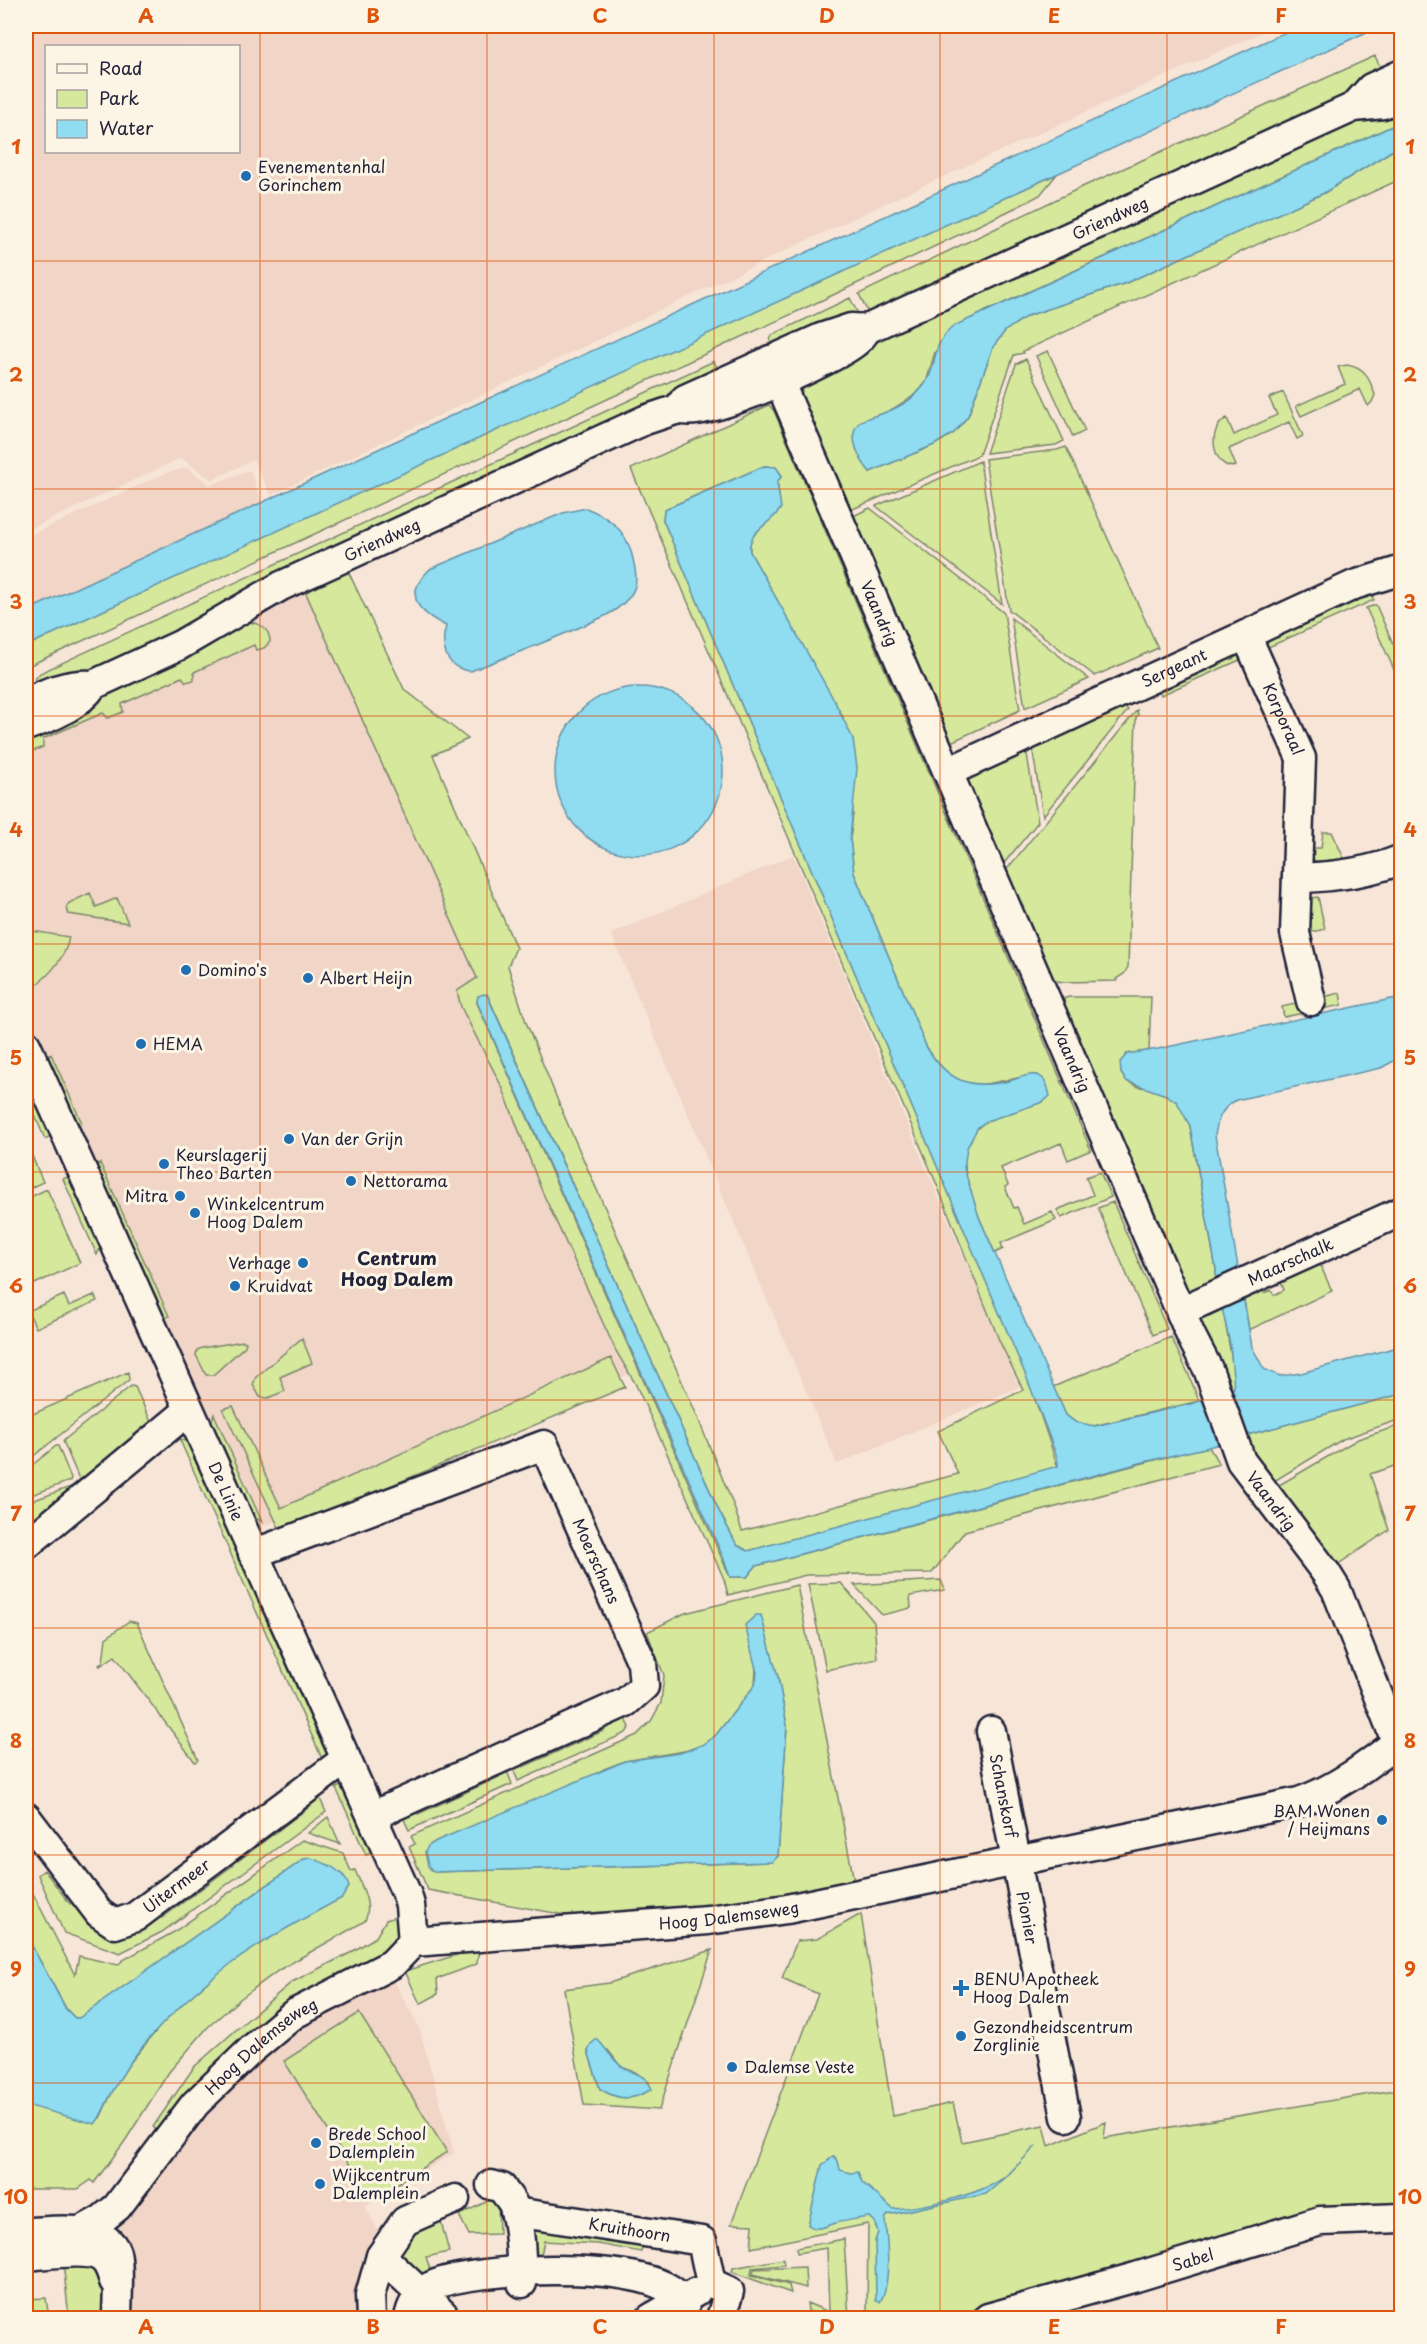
<svg xmlns="http://www.w3.org/2000/svg" width="1427" height="2344" viewBox="0 0 1427 2344" font-family="'Playpen Sans',sans-serif">
	<style>
		.built { fill: #f1d5c6; fill-rule: evenodd }
		.green { fill: #d5e89c; stroke: #7c856c; stroke-width: 1.5; fill-rule: evenodd }
		.water { fill: #90dcf1; stroke: #6492a8; stroke-width: 1.5 }
		.lines { fill: none; stroke-linecap: round; stroke-linejoin: round }
		.street-casing { stroke: #22223b; stroke-width: 33 }
		.street { stroke: #fcf5e5; stroke-width: 28 }
		.grid { fill: none; stroke: #de560e; stroke-width: 1.5; stroke-opacity: 0.55 }
		.poi-dot { fill: #1f6fb2; stroke: #fcf5e5; stroke-width: 2 }
		.labels { text-anchor: middle; stroke-width: 6; stroke-linejoin: round; paint-order: stroke }
		.poi-label { font-size: 16px; fill: #22223b; stroke: #fcf5e5; text-anchor: start }
		.street-label { font-size: 16px; fill: #22223b; stroke: #fcf5e5 }
		.neighbourhood-label { font-size: 18px; font-weight: bold; fill: #22223b; stroke: #fcf5e5 }
		.neatline { fill: none; stroke: #de560e; stroke-width: 2 }
		.grid-label { font-size: 20px; text-anchor: middle; font-weight: bold; fill: #de560e }
	</style>
	<rect width="100%" height="100%" fill="#f7e6d7"/>
	<filter id="ink" filterUnits="userSpaceOnUse"><feTurbulence type="fractalNoise" baseFrequency=".0167" numOctaves="2"/><feDisplacementMap in="SourceGraphic" scale="12" xChannelSelector="R" yChannelSelector="G"/><feConvolveMatrix kernelMatrix="1 2 1 2 8 2 1 2 1" color-interpolation-filters="sRGB"/></filter>
	<g filter="url(#ink)">
		<!-- built -->
		<path class="built" d="M26 26H1276L903 195 271 495 253 460 212 480 181 458 26 531ZM46 46H238V152H46Z
			M187 468 210 485 250 470 262 503 26 611V537L166 473Z
			M305 591 652 1365 257 1529 26 1010V701Z
			M793 855 1019 1387 837 1464 611 934Z
			M392 1977 419 2027 454 2153 365 2206 380 2234 365 2318H127L119 2242V2224L189 2132 278 2037Z"/>
		<!-- green -->
		<path class="green" d="M1375 56 1382 71 1350 94 869 315 859 294 1082 187Z
			M1394 110 1401 117V122L984 312 935 352 926 383 912 397 888 412 867 419 856 449 870 472 934 445 954 433 968 416 993 347 1005 331 1027 316 1126 283 1324 193 1401 145V179L1023 351 1024 353 1014 355 979 455 848 511 801 402 802 388 816 372 869 341 1363 115Z
			M1057 174 1040 195 1019 206 831 296 26 667V646L822 280Z
			M850 298 861 320 775 352 770 341 772 335Z
			M1048 351 1085 431 1073 437 1036 356Z
			M1026 359 1064 441 1056 445 986 453 1016 364Z
			M714 361 721 376 176 634 80 677 39 690 35 679 40 673Z
			M1347 365C1365 368 1370 379 1375 395L1372 402 1368 406 1360 389 1301 416 1296 406 1345 384 1338 367Z
			M1283 392 1303 436 1297 439 1289 422 1229 449 1236 466C1216 472 1203 431 1227 418L1234 435 1277 415 1269 398Z
			M769 405 774 411 1091 1150 1068 1160 1061 1143 1001 1168 1008 1185 1005 1187 1014 1208 1017 1207 1024 1224 1052 1212 1056 1220 1001 1243 1003 1249 995 1253C981 1220 945 1157 979 1127 988 1118 1001 1116 1012 1111 1025 1105 1036 1095 1047 1087L1038 1075H1034C983 1083 958 1101 926 1046L854 873 850 839 853 814 843 717 750 552C746 520 788 530 777 482L782 476C778 468 773 466 764 466L670 507 664 511 663 520 1031 1387 1058 1467 748 1551 737 1545 719 1511 487 994 478 996 477 1003 730 1577H747L756 1566 1185 1452 1209 1447 1219 1464 965 1531 932 1573 806 1575 728 1595 724 1579 635 1383 616 1351 541 1189 503 1089 461 1007 457 991 477 978 305 591 348 571 404 689 468 739 433 755 516 948 508 966 526 1022 562 1111 695 1411 733 1504 742 1531 958 1474 938 1431 1023 1390 999 1340 937 1185 631 469Z
			M1066 447 1158 648 1095 676 1009 610 985 459 1057 450Z
			M980 461 1002 604 876 506Z
			M870 508 1004 613 1020 710 949 743 851 517Z
			M1369 591 1374 600 1264 649 1260 640Z
			M1376 605 1401 662V685L1366 608Z
			M1011 618 1089 679 1025 708Z
			M248 622C260 623 270 629 270 642L264 648 256 650 254 645 194 672V680L186 682 182 677 122 704 123 712 108 718 103 713 43 739V747L26 754V734L91 698Z
			M1238 650 1242 659 1161 695 1157 687Z
			M1120 704 1128 710 1043 816 1032 746Z
			M1137 710 1138 715 1136 717 1128 967 1124 974 1116 979 1117 981 1064 982 1050 980 1003 874Z
			M1026 748 1038 822 1000 868 960 777Z
			M1323 832H1332L1347 865H1319L1313 859 1309 848H1321Z
			M90 893 96 907 117 898 128 923 68 914 66 908 69 903Z
			M1318 897 1325 929 1308 933 1310 898Z
			M26 930 69 937C66 958 45 982 26 990Z
			M1340 993 1342 1005 1284 1017 1282 1007Z
			M1070 997H1151L1149 1051 1127 1054 1121 1073 1126 1081 1139 1087 1151 1088 1166 1094 1177 1102 1184 1112 1190 1126 1216 1269V1280L1197 1288 1193 1293 1187 1292 1060 1009 1065 998Z
			M51 1054 82 1123 74 1126 43 1058Z
			M26 1072 53 1135 45 1139 26 1095Z
			M26 1142 43 1182 26 1190Z
			M100 1163 169 1316 160 1320 91 1167Z
			M1100 1172 1111 1197 1061 1218 1057 1210 1093 1195 1086 1177Z
			M73 1175 101 1246 97 1255 63 1179Z
			M47 1189 80 1263 26 1288V1199Z
			M1113 1202 1167 1329 1153 1335 1098 1208Z
			M1318 1260 1332 1291 1249 1330 1244 1300 1258 1293 1257 1290 1262 1286 1264 1293 1271 1290 1274 1295 1284 1290 1281 1282Z
			M64 1295 69 1306 94 1295 97 1301 36 1328 28 1311Z
			M1223 1309 1235 1379 1234 1388 1231 1390 1227 1378 1222 1379 1199 1323 1202 1315 1207 1312 1209 1316Z
			M1171 1337 1188 1373 1199 1401 1089 1427 1075 1422 1066 1415 1053 1387Z
			M302 1338 312 1363 280 1377 285 1391 268 1398 260 1397 253 1385 256 1377Z
			M243 1341 246 1342 245 1346 213 1375H206L196 1355 197 1350 202 1348Z
			M611 1358 625 1387 281 1532 223 1409 233 1406 281 1508Z
			M128 1372 129 1380 26 1462V1417Z
			M131 1386 135 1387 153 1426 82 1486 63 1441Z
			M1401 1394V1419L1343 1439 1271 1483 1256 1462 1247 1435Z
			M214 1414 262 1522 245 1511 210 1426Z
			M1401 1425V1464L1370 1474 1389 1530 1334 1567 1274 1488 1358 1439Z
			M179 1438 192 1445 331 1751 324 1763Z
			M56 1446H58L71 1478 70 1481 26 1497V1470Z
			M73 1486H75L26 1533V1503Z
			M941 1580 945 1590 910 1596 911 1608 882 1615 854 1585Z
			M841 1583 874 1622 877 1659 826 1670 808 1584Z
			M797 1585 855 1886 781 1902 593 1920 428 1890 409 1847 415 1844 411 1836 637 1735 651 1721 661 1703 664 1675 647 1632 685 1613ZM759 1615 778 1677 787 1726 778 1856 772 1862 434 1872 430 1869 604 1769 625 1761 696 1749 716 1735 755 1685Z
			M129 1621 137 1623 198 1760 195 1762 115 1656 100 1666 99 1665 103 1662 106 1638Z
			M623 1714 630 1727 626 1733 518 1781 511 1764 520 1760 523 1767 603 1731 601 1724Z
			M505 1766 512 1784 409 1830 401 1813 414 1807 418 1814 499 1777 496 1770Z
			M346 1784 377 1851 366 1855 336 1788Z
			M317 1792 326 1812 162 1932 120 1953 64 1933 38 1875 44 1870 70 1904 76 1899 92 1921 158 1913 162 1918 233 1865 228 1859 233 1856 238 1861 309 1807 305 1801Z
			M328 1817 340 1844 308 1833Z
			M302 1840 343 1853 351 1871 355 1870C361 1885 373 1905 365 1921L279 1970 240 1999 208 2027 169 2072 125 2141 94 2183 91 2180 78 2189H26V2105L100 2118 116 2084 129 2064 171 2013 230 1963 261 1942 297 1922 344 1876 326 1864 304 1859 80 2018H75L67 2010 26 1935V1880L75 1975 79 1956 118 1965 123 1960 174 1932Z
			M861 1914 893 2116 953 2103 962 2142 1044 2125 1049 2146 1106 2122 1104 2138 1401 2089V2209L1319 2214 958 2318H867L868 2224 751 2248 753 2225 731 2224 818 1994 782 1978 797 1941 817 1939Z
			M399 1916 400 1931 394 1945 162 2135 153 2127 194 2067 246 2021 292 1982 350 1953 376 1937 386 1920Z
			M479 1948 477 1964 437 1979 438 1994 420 2004 405 1971Z
			M712 1950 659 2110 584 2105 564 1989 609 1983ZM608 2050 621 2067 635 2072 649 2082 600 2089 588 2051Z
			M359 2013 447 2152 372 2200 284 2061Z
			M498 2196 499 2234 469 2235 459 2215Z
			M439 2214 449 2252 426 2257 431 2272 418 2276 397 2248Z
			M524 2221 643 2243 641 2252 598 2244 544 2241 541 2255H527Z
			M844 2239 849 2318H830L808 2311 807 2303 829 2312 827 2248 797 2253 796 2248Z
			M783 2259 784 2265 752 2268 751 2275 789 2285 791 2293 732 2272 733 2268Z
			M63 2262 89 2265 104 2280V2318H69Z
			M805 2267 806 2288 753 2274 754 2269Z
			M46 2298 49 2318H26V2299Z"/>
		<!-- water -->
		<path class="water" d="M1299 26H1380L26 646V611Z
			M1401 122V145L1324 193 1126 283 1027 316 1005 331 993 347 968 416 954 433 934 445 870 472C861 462 845 434 860 422 865 418 875 416 881 414 898 408 916 398 926 382 939 363 929 346 954 326Z
			M764 466 776 467 782 476 777 482 781 508C771 525 747 530 750 552L834 700 853 739 857 768 850 839 854 873 926 1046C947 1081 969 1090 1009 1081 1017 1079 1028 1073 1036 1075 1047 1077 1048 1089 1050 1096L1043 1102 987 1121 978 1127 967 1148 964 1168 979 1217 1066 1415 1075 1422 1095 1426 1194 1403 1234 1388 1230 1344 1216 1280V1269L1190 1126 1177 1102 1166 1095 1126 1081 1121 1073 1120 1062 1127 1054 1158 1049 1401 997V1057L1381 1068 1236 1100C1221 1109 1218 1118 1215 1135L1252 1347 1264 1369 1280 1376 1301 1373 1401 1346V1394L1247 1435 1209 1447 1144 1462 756 1566 747 1577H730L723 1557 477 1002 478 996 484 994 487 995 719 1511 737 1545 748 1551 1058 1466 1057 1457 1026 1376 663 520 664 511 670 507Z
			M586 508C609 517 626 530 632 555 634 564 638 577 635 586 632 598 617 610 607 615 563 636 516 653 471 671 445 669 440 646 446 626 418 612 402 596 430 569L563 513Z
			M555 771a84 84 0 1 1 168 0a84 84 0 1 1-168 0Z
			M756 1615H761L778 1677 787 1726 778 1856 772 1862 434 1872 428 1866 425 1852 428 1846 436 1841 625 1761 680 1753 704 1744 716 1735 755 1685 757 1673 745 1625Z
			M311 1858C325 1863 345 1870 349 1887L342 1898C256 1943 195 1980 134 2057 124 2071 116 2085 108 2100 104 2108 101 2117 95 2124L26 2105V1935L66 2009 75 2018H79L304 1859Z
			M597 2039C605 2047 612 2059 621 2066 632 2075 644 2071 652 2089 632 2101 620 2101 600 2089L588 2051 591 2044Z
			M1036 2146 1005 2178 986 2194 888 2215 885 2219C887 2241 892 2283 880 2302L876 2301 875 2241 878 2232 874 2222 869 2217C866 2217 840 2222 836 2223 825 2226 818 2232 808 2225L822 2165 834 2156 838 2161 840 2170 851 2173 858 2172 862 2182 893 2209C924 2207 976 2196 1002 2179 1014 2170 1025 2157 1036 2146Z"/>
		<g class="lines">
			<defs>
				<g id="street">
					<path d="M1354 107 1371 88 1402 74"/>
					<path id="s1" d="M770 360 1191 1336 1208 1369 1241 1461 1326 1573 1336 1589 1402 1756"/>
					<path d="M683 410C706 418 839 359 858 340 862 337 864 333 867 329"/>
					<path id="s2" d="M1246 635 1301 758 1295 933 1311 1001"/>
					<path id="s3" d="M26 703C46 692 70 683 93 685L180 645 281 586 645 420 678 409 685 399 821 338 851 328 867 329 1354 107 1383 104 1402 95"/>
					<path d="M26 726C49 718 79 706 93 685"/>
					<path id="s4" d="M948 772 1354 585 1402 570"/>
					<path d="M1297 878C1333 877 1369 873 1402 859"/>
					<path id="s5" d="M26 1045 407 1895 410 1905 413 1942"/>
					<path id="s6" d="M1181 1311 1402 1211"/>
					<path d="M26 1545 189 1410"/>
					<path id="s7" d="M253 1554 544 1445 642 1663 644 1686 626 1702 372 1816"/>
					<path id="s8" d="M991 1731 1066 2117"/>
					<path id="s9" d="M26 1817 99 1913 115 1924 135 1917 346 1759"/>
					<path d="M491 2185 502 2188C505 2194 512 2200 514 2207 521 2231 521 2258 522 2283"/>
					<path id="s10" d="M515 2212 702 2241 711 2283"/>
					<path id="s11" d="M81 2231 101 2220 117 2207 195 2104 252 2049 294 2014 392 1964 413 1942 708 1920 787 1909 1299 1802C1336 1789 1365 1767 1396 1743"/>
					<path d="M26 2232C50 2232 106 2222 116 2253 120 2267 117 2302 117 2318"/>
					<path d="M26 2256C43 2255 90 2247 103 2259 109 2264 112 2274 114 2281"/>
					<path d="M381 2256 443 2314"/>
					<path d="M711 2283 729 2291 721 2318"/>
					<path d="M371 2318 370 2295 381 2256 405 2221 455 2199"/>
					<path d="M409 2318C411 2306 417 2296 428 2288 463 2265 705 2254 683 2318"/>
					<path d="M651 2318 696 2292"/>
					<path id="s12" d="M988 2318 1136 2277 1320 2221 1402 2218"/>
				</g>
			</defs>
			<!-- street casing -->
			<use href="#street" class="street-casing"/>
			<!-- street -->
			<use href="#street" class="street"/>
		</g>
	</g>
	<!-- grid -->
	<path class="grid" d="M260 26V2318M487 26V2318M714 26V2318M940 26V2318M1167 26V2318M26 261H1402M26 489H1402M26 716H1402M26 944H1402M26 1172H1402M26 1400H1402M26 1628H1402M26 1855H1402M26 2083H1402"/>
	<!-- markers -->
	<g class="poi-dot">
		<circle cx="246" cy="176" r="6"/>
		<circle cx="186" cy="970" r="6"/>
		<circle cx="308" cy="978" r="6"/>
		<circle cx="141" cy="1044" r="6"/>
		<circle cx="289" cy="1139" r="6"/>
		<circle cx="164" cy="1164" r="6"/>
		<circle cx="351" cy="1181" r="6"/>
		<circle cx="180" cy="1196" r="6"/>
		<circle cx="195" cy="1213" r="6"/>
		<circle cx="303" cy="1263" r="6"/>
		<circle cx="235" cy="1286" r="6"/>
		<circle cx="1382" cy="1820" r="6"/>
		<path d="M958 1979h6v6h6v6h-6v6h-6v-6h-6v-6h6z"/>
		<circle cx="961" cy="2036" r="6"/>
		<circle cx="732" cy="2067" r="6"/>
		<circle cx="316" cy="2143" r="6"/>
		<circle cx="320" cy="2184" r="6"/>
	</g>
	<g class="labels">
		<!-- poi labels -->
		<g class="poi-label">
			<text x="258" y="173">Evenementenhal<tspan x="258" dy="18">Gorinchem</tspan></text>
			<text x="198" y="976">Domino's</text>
			<text x="320" y="984">Albert Heijn</text>
			<text x="153" y="1050">HEMA</text>
			<text x="301" y="1145">Van der Grijn</text>
			<text x="176" y="1161">Keurslagerij<tspan x="176" dy="18">Theo Barten</tspan></text>
			<text x="363" y="1187">Nettorama</text>
			<text x="168" y="1202" text-anchor="end">Mitra</text>
			<text x="207" y="1210">Winkelcentrum<tspan x="207" dy="18">Hoog Dalem</tspan></text>
			<text x="291" y="1269" text-anchor="end">Verhage</text>
			<text x="247" y="1292">Kruidvat</text>
			<text x="1370" y="1817" text-anchor="end">BAM Wonen<tspan x="1370" dy="18">/ Heijmans</tspan></text>
			<text x="973" y="1985">BENU Apotheek<tspan x="973" dy="18">Hoog Dalem</tspan></text>
			<text x="973" y="2033">Gezondheidscentrum<tspan x="973" dy="18">Zorglinie</tspan></text>
			<text x="744" y="2073">Dalemse Veste</text>
			<text x="328" y="2140">Brede School<tspan x="328" dy="18">Dalemplein</tspan></text>
			<text x="332" y="2181">Wijkcentrum<tspan x="332" dy="18">Dalemplein</tspan></text>
		</g>
		<!-- street labels -->
		<g class="street-label">
			<text dy="6" stroke="none"><textPath href="#s3" startOffset="1194">Griendweg</textPath></text>
			<text dy="6" stroke="none"><textPath href="#s3" startOffset="394">Griendweg</textPath></text>
			<text dy="6" stroke="none"><textPath href="#s1" startOffset="276">Vaandrig</textPath></text>
			<text dy="6" stroke="none"><textPath href="#s4" startOffset="249">Sergeant</textPath></text>
			<text dy="6" stroke="none"><textPath href="#s2" startOffset="92">Korporaal</textPath></text>
			<text dy="6" stroke="none"><textPath href="#s1" startOffset="762">Vaandrig</textPath></text>
			<text dy="6" stroke="none"><textPath href="#s6" startOffset="120">Maarschalk</textPath></text>
			<text dy="6" stroke="none"><textPath href="#s5" startOffset="489">De Linie</textPath></text>
			<text dy="6" stroke="none"><textPath href="#s1" startOffset="1248">Vaandrig</textPath></text>
			<text dy="6" stroke="none"><textPath href="#s7" startOffset="438">Moerschans</textPath></text>
			<text dy="6" stroke="none"><textPath href="#s8" startOffset="66">Schanskorf</textPath></text>
			<text dy="6" stroke="none"><textPath href="#s9" startOffset="213">Uitermeer</textPath></text>
			<text dy="6" stroke="none"><textPath href="#s11" startOffset="764">Hoog Dalemseweg</textPath></text>
			<text dy="6" stroke="none"><textPath href="#s8" startOffset="190">Pionier</textPath></text>
			<text dy="6" stroke="none"><textPath href="#s11" startOffset="261">Hoog Dalemseweg</textPath></text>
			<text dy="6" stroke="none"><textPath href="#s10" startOffset="116">Kruithoorn</textPath></text>
			<text dy="6" stroke="none"><textPath href="#s12" startOffset="213">Sabel</textPath></text>
		</g>
		<!-- neighbourhood labels -->
		<g class="neighbourhood-label">
			<text x="397" y="1265">Centrum<tspan x="397" dy="21">Hoog Dalem</tspan></text>
		</g>
	</g>
	<!-- margin -->
	<rect width="1427" height="2344" fill="none" stroke="#fcf5e5" stroke-width="66"/>
	<!-- legend -->
	<rect x="45" y="45" width="195" height="108" fill="#fcf5e5" stroke="#a5a1a1" stroke-width="1.5"/>
	<rect x="57" y="64" width="30" height="9" fill="#fcf5e5" stroke="#a5a1a1" stroke-width="1.5"/>
	<text x="99" y="75" font-size="18" fill="#22223b">Road</text>
	<rect x="57" y="90" width="30" height="18" fill="#d5e89c" stroke="#a5a1a1" stroke-width="1.5"/>
	<text x="99" y="105" font-size="18" fill="#22223b">Park</text>
	<rect x="57" y="120" width="30" height="18" fill="#90dcf1" stroke="#a5a1a1" stroke-width="1.5"/>
	<text x="99" y="135" font-size="18" fill="#22223b">Water</text>
	<rect x="33" y="33" width="1361" height="2278" class="neatline"/>
	<g class="grid-label">
		<text x="146" y="23">A</text>
		<text x="373" y="23">B</text>
		<text x="600" y="23">C</text>
		<text x="827" y="23">D</text>
		<text x="1054" y="23">E</text>
		<text x="1281" y="23">F</text>
		<text x="16" y="154">1</text>
		<text x="1410" y="154">1</text>
		<text x="16" y="382">2</text>
		<text x="1410" y="382">2</text>
		<text x="16" y="609">3</text>
		<text x="1410" y="609">3</text>
		<text x="16" y="837">4</text>
		<text x="1410" y="837">4</text>
		<text x="16" y="1065">5</text>
		<text x="1410" y="1065">5</text>
		<text x="16" y="1293">6</text>
		<text x="1410" y="1293">6</text>
		<text x="16" y="1521">7</text>
		<text x="1410" y="1521">7</text>
		<text x="16" y="1748">8</text>
		<text x="1410" y="1748">8</text>
		<text x="16" y="1976">9</text>
		<text x="1410" y="1976">9</text>
		<text x="16" y="2204">10</text>
		<text x="1410" y="2204">10</text>
		<text x="146" y="2334">A</text>
		<text x="373" y="2334">B</text>
		<text x="600" y="2334">C</text>
		<text x="827" y="2334">D</text>
		<text x="1054" y="2334">E</text>
		<text x="1281" y="2334">F</text>
	</g>
</svg>
